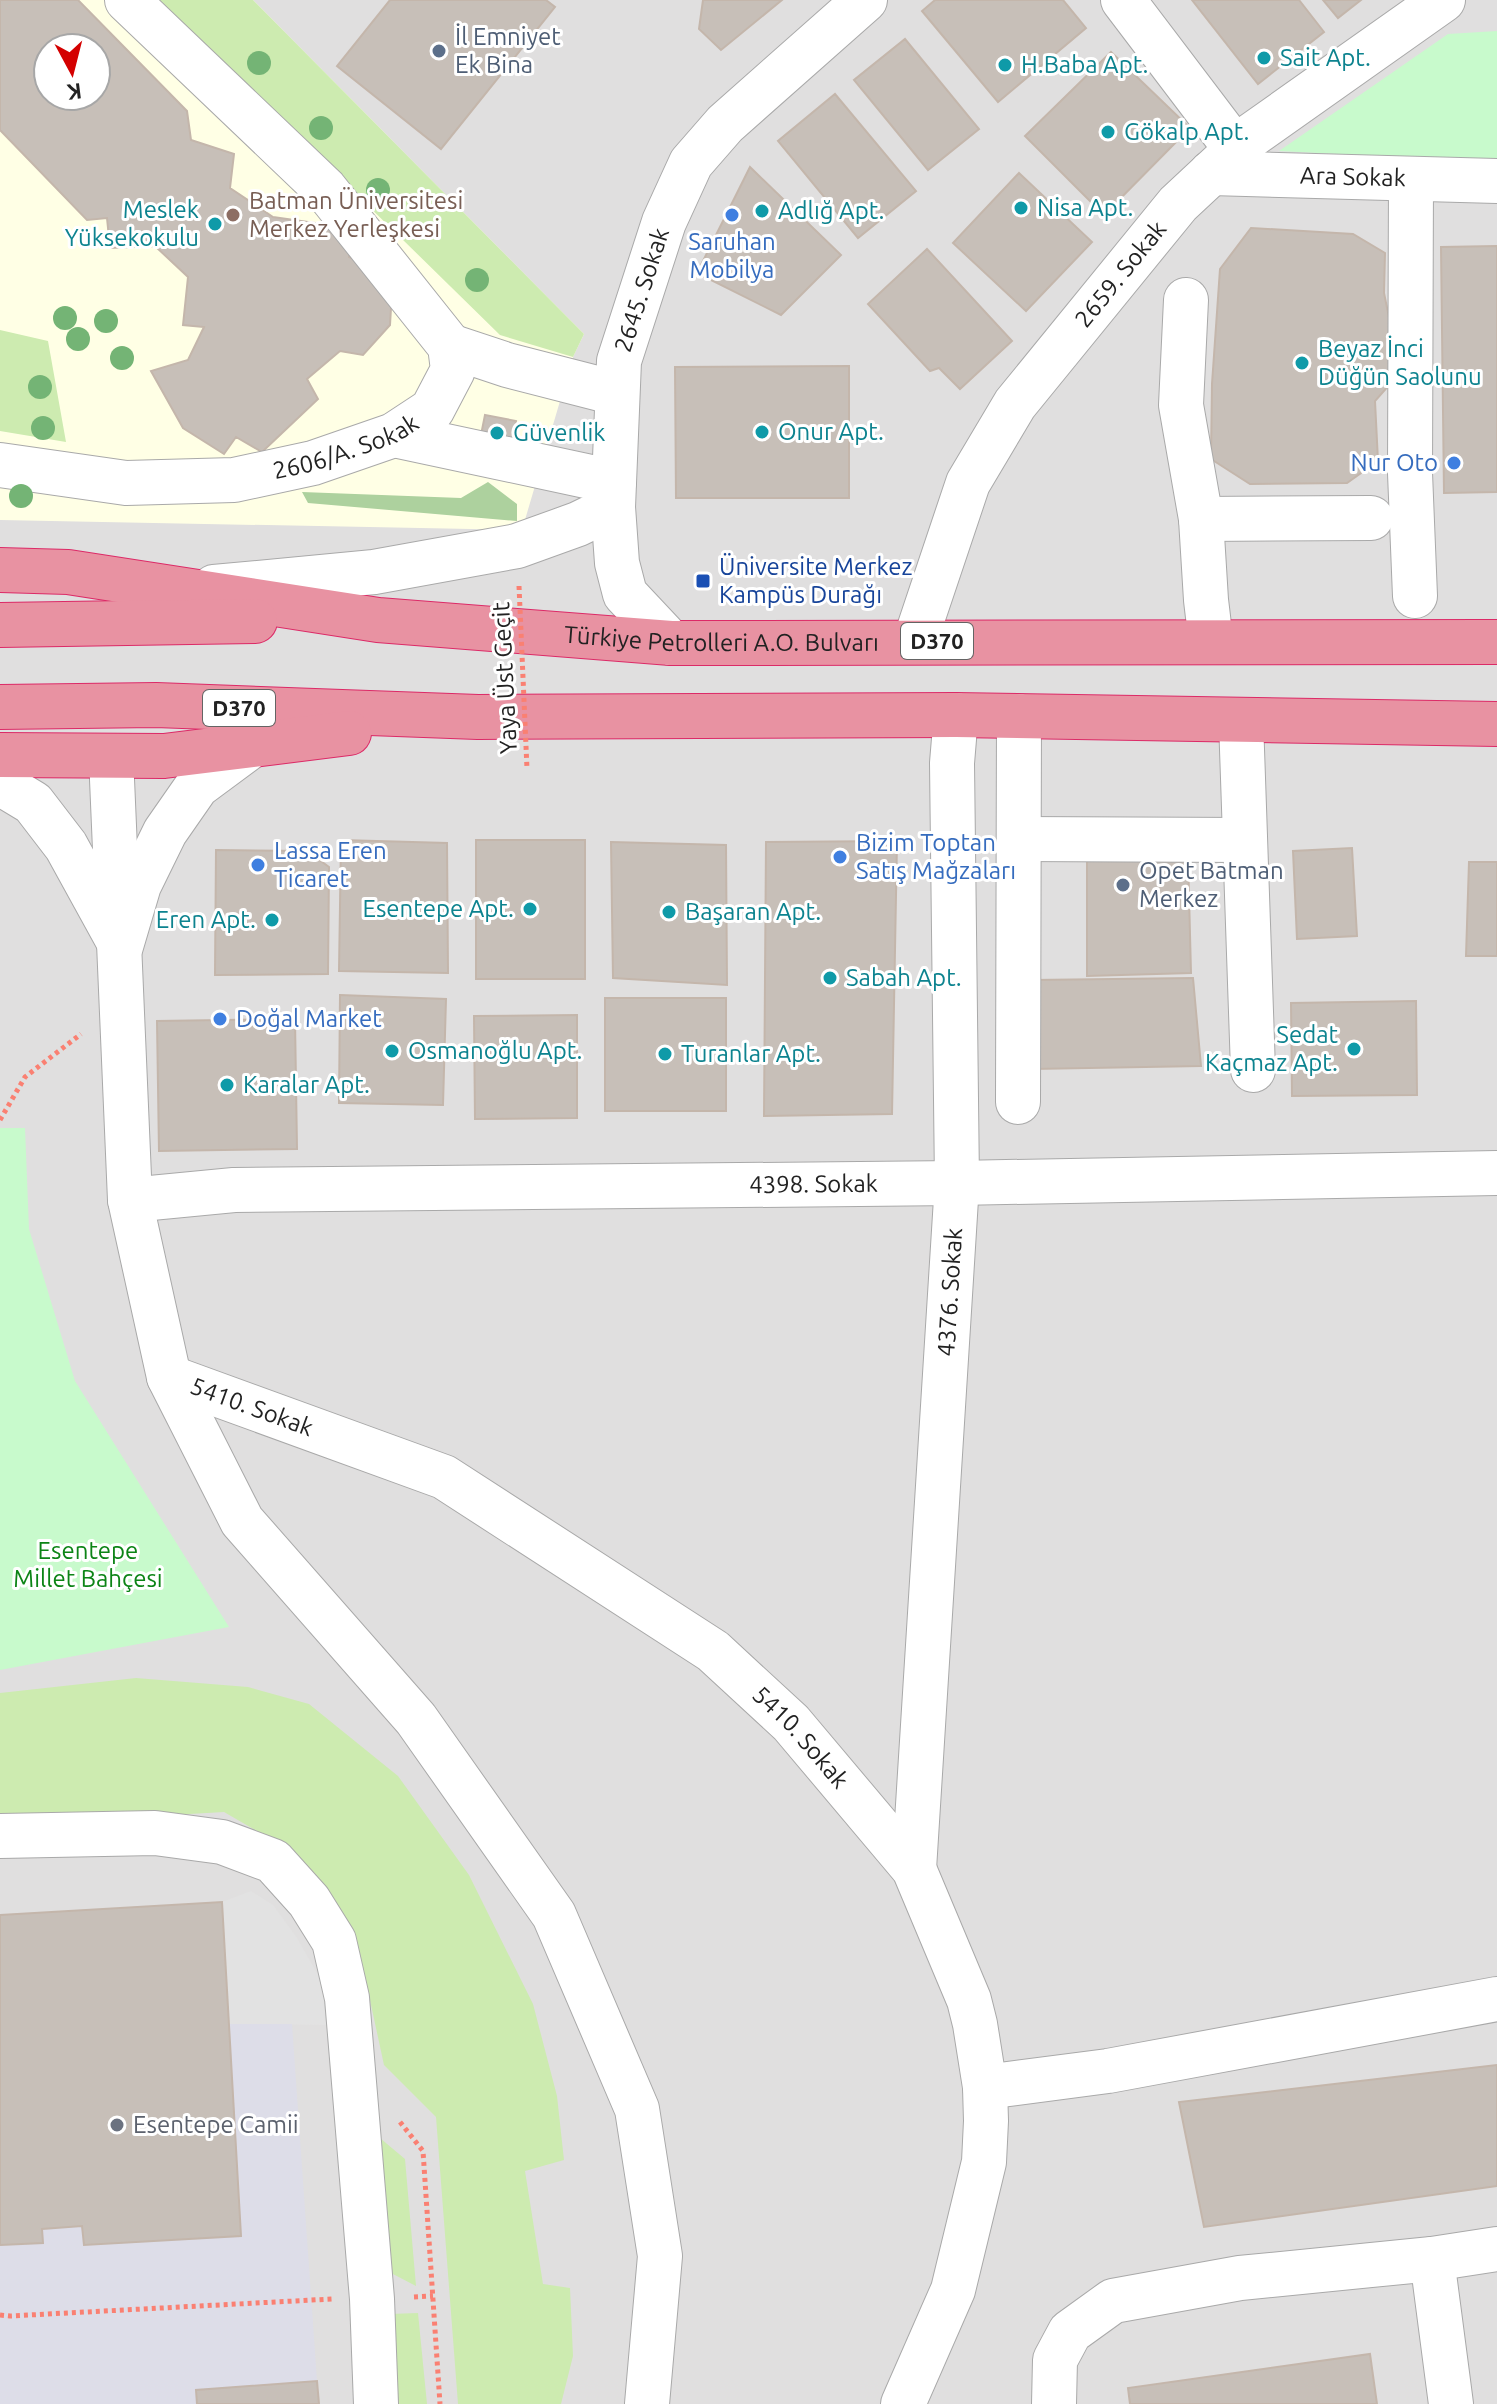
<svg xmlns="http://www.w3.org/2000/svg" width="1497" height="2404" viewBox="0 0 1497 2404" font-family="Ubuntu,sans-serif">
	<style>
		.residential { fill: #e0dfdf; fill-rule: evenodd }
		.education { fill: #ffffe5; fill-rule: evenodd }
		.grass { fill: #cdebb0 }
		.forest { fill: #add19e }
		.park { fill: #c8facc }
		.parking { fill: #e2e2e2 }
		.plaza { fill: #dddde8 }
		.building { fill: #c7bfb8; stroke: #c4b6ab; stroke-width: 2; fill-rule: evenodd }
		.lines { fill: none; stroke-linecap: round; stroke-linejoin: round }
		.minor-casing { stroke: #a9a9a9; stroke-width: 46 }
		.highway-casing { stroke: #dc2a67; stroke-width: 46 }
		.path { stroke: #fa8072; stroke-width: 5; stroke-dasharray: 4 4; stroke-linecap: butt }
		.minor { stroke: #fff; stroke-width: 44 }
		.highway { stroke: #e892a2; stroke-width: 44 }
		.path-bridge { stroke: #fa8072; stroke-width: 5; stroke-dasharray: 4 4; stroke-linecap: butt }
		.tree { fill: #74b475 }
		.service-dot { fill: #5c6f8a; stroke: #fff; stroke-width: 3 }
		.culture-dot { fill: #0f9aa8; stroke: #fff; stroke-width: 3 }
		.education-dot { fill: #8d6e63; stroke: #fff; stroke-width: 3 }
		.shop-dot { fill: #3f7fe0; stroke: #fff; stroke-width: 3 }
		.transit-dot { fill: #1a4fb4; stroke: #fff; stroke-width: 3 }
		.worship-dot { fill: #6b7280; stroke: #fff; stroke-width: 3 }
		.labels { text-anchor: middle; stroke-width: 6; stroke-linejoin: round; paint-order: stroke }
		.shield { fill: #fff; stroke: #646464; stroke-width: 2 }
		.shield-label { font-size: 22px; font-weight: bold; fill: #222 }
		.service-label { font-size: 24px; fill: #4e5e75; stroke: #fff; text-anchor: start }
		.culture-label { font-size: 24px; fill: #0d838f; stroke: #fff; text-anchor: start }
		.street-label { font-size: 24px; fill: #222; stroke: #fff }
		.education-label { font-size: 24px; fill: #785e54; stroke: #fff; text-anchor: start }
		.shop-label { font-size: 24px; fill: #366cbe; stroke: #fff; text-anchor: start }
		.transit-label { font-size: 24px; fill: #164399; stroke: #fff; text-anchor: start }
		.park-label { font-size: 24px; fill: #0c8416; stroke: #fff }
		.worship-label { font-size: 24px; fill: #5b616d; stroke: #fff; text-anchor: start }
	</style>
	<rect width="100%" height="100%" fill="#f2efe9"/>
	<!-- residential -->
	<path class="residential" d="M0 0H1497V2404H0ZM48 48H96V96H48Z"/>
	<!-- education -->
	<path class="education" d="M0 0H253L584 334 573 357 522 530 0 520ZM48 48H96V96H48Z"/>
	<!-- grass -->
	<path class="grass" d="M155 0H253L584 334 573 357 500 335 202 43Z
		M0 330 48 341 66 442 0 431Z
		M136 1678 248 1687 309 1704 398 1776 469 1875 533 2004 557 2096 564 2160 525 2171 543 2284 570 2288 573 2356 561 2404H458L436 2117 384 2065 360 1954 324 1896 262 1834 224 1812 0 1825V1693Z
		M374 2133 405 2159 416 2286 389 2272Z
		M418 2313 427 2404H398L389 2314Z"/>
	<!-- forest -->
	<path class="forest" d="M488 482 517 504V521L308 503 302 492 461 498Z"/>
	<!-- park -->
	<path class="park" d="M1497 31V162L1279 151 1448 34Z
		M0 1128H25L29 1229 75 1381 229 1627 0 1670Z"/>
	<!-- parking -->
	<path class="parking" d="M251 1891 273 1905 297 1938 318 1975 331 2025 229 2024 222 1902Z"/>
	<!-- plaza -->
	<path class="plaza" d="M229 2024H292L317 2381 196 2390 197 2404H0V2245L42 2243V2229L82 2226 84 2245Z"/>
	<!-- building -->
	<path class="building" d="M0 0H78L187 111 191 140 234 154 230 188 273 217 351 228 349 257 393 273 390 325 363 355 340 351 307 379 318 399 262 452 236 437 224 454 183 428 151 371 188 360 204 327 183 325 188 277 155 246 110 248 107 218 87 220 0 130ZM48 48H96V96H48Z
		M390 0H546L555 7 441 149 337 66Z
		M703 0H782L721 50 699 29Z
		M935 0H1063L1086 28 998 102 922 11Z
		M1192 0H1299L1324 32 1258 84Z
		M1323 0H1361L1338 18Z
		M905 39 979 129 928 170 854 80Z
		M1111 52 1190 128 1104 215 1025 136Z
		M835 94 916 191 858 238 778 141Z
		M750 167 841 255 781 315 697 273Z
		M1019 173 1092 242 1026 311 953 243Z
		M1251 228 1353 234 1385 253 1384 293 1394 342 1390 384 1375 401 1378 461 1347 483 1250 484 1211 459 1212 384 1220 269Z
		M1497 246V492L1444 493 1441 247Z
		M927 249 1012 341 960 389 939 368 930 371 868 304Z
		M849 366V498H676L675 367Z
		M485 415 516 421 510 451 479 445Z
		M341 840 447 843 448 973 339 971Z
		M476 840H585V979H476Z
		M897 841 892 1114 764 1116 766 842Z
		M611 842 726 845 727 985 613 978Z
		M1352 848 1357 936 1297 939 1293 851Z
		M216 850 307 851 329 867 328 974 215 975Z
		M1087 854 1188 856 1191 973 1087 976Z
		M1469 862H1497V956H1466Z
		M1193 978 1201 1066 1033 1069V980Z
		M340 995 446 999 443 1105 339 1103Z
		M605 998H726V1111H605Z
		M1416 1001 1417 1095 1292 1096 1291 1003Z
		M577 1015V1118L475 1119 474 1016Z
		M295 1019 297 1149 159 1151 157 1021Z
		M222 1902 241 2236 84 2245 82 2226 42 2229 43 2243 0 2245V1915Z
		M1497 2065V2186L1204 2227 1179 2102Z
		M1370 2354 1377 2404H1130L1128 2388Z
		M317 2381 319 2404H197L196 2390Z"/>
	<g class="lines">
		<defs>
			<g id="minor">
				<path d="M1123 0 1236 149"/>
				<path id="s1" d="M1211 173 1497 181"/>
				<path d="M1411 179 1410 473 1415 596"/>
				<path d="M1186 300 1181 405 1201 519 1206 600 1211 642"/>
				<path d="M450 346 507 365 616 393"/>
				<path d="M394 435 614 482"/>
				<path id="s2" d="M0 465 126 483 234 480 313 463 394 435 432 410 453 370 450 346 325 189 127 0"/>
				<path d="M1201 519 1371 518"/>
				<path d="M214 587 374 572 517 546 578 524 613 507"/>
				<path id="s3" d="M915 641 968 483 1015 404 1178 204 1252 135 1443 0"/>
				<path id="s4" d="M671 643 625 594 617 563 613 507 619 361 664 222 691 163 725 124 865 0"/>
				<path d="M1241 720 1253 1070"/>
				<path d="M111 756 130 1200 169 1377 242 1521 416 1719 554 1915 637 2109 660 2256 647 2404"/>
				<path d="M0 783 33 803 66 846 121 946 139 885 165 832 197 786 251 746"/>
				<path d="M1019 839 1245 840"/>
				<path d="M1018 1102 1019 716"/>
				<path id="s5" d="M130 1200 234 1190 957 1183 1497 1173"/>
				<path id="s6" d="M169 1377 444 1477 713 1651 791 1723 914 1869 969 2000 975 2024 985 2087 986 2121 984 2162 953 2290 903 2404"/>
				<path d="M0 1836 155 1833 222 1842 273 1861 309 1901 334 1941 347 1998 372 2299 376 2404"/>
				<path id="s7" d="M914 1869 957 1183 952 763 956 715"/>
				<path d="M985 2087 1108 2071 1497 1999"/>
				<path d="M1432 2259 1451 2404"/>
				<path d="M1054 2404 1055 2360 1070 2332 1113 2301 1240 2278 1432 2259 1497 2249"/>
			</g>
			<g id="highway">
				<path id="s8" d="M0 570 68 572 378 620 671 643 1497 642"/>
				<path d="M0 625 255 621"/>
				<path d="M0 707 156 705 478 717 956 715 1497 724"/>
				<path d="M0 755 164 756 349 733"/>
			</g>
		</defs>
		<!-- minor casing -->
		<use href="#minor" class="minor-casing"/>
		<!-- highway casing -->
		<use href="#highway" class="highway-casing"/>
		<!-- path -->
		<path class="path" d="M0 1120 25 1077 81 1034
			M400 2122 423 2151 440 2404
			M414 2297 433 2296
			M0 2315 10 2316 332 2299"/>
		<!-- minor -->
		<use href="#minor" class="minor"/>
		<!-- highway -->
		<use href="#highway" class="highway"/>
		<!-- path-bridge -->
		<path class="path-bridge" d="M519 586 527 769"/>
	</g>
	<!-- trees -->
	<g class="tree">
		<circle cx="259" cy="63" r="12"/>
		<circle cx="321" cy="128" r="12"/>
		<circle cx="378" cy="190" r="12"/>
		<circle cx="477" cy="280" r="12"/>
		<circle cx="65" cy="318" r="12"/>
		<circle cx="106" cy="321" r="12"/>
		<circle cx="78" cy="339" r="12"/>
		<circle cx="122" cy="358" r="12"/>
		<circle cx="40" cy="387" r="12"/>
		<circle cx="43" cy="428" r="12"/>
		<circle cx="21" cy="496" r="12"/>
	</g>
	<!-- markers -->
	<g class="service-dot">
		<circle cx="439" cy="51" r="8"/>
		<circle cx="1123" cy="885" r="8"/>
	</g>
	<g class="culture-dot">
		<circle cx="1264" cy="58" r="8"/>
		<circle cx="1005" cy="65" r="8"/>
		<circle cx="1108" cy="132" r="8"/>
		<circle cx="1021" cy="208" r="8"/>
		<circle cx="762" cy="211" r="8"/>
		<circle cx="215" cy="224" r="8"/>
		<circle cx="1302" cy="363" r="8"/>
		<circle cx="762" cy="432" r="8"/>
		<circle cx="497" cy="433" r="8"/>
		<circle cx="530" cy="909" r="8"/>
		<circle cx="669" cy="912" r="8"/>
		<circle cx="272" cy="920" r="8"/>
		<circle cx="830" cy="978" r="8"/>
		<circle cx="1354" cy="1049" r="8"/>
		<circle cx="392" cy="1051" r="8"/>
		<circle cx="665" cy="1054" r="8"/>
		<circle cx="227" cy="1085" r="8"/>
	</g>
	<circle class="education-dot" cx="233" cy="215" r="8"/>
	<g class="shop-dot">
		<circle cx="732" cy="215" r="8"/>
		<circle cx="1454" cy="463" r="8"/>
		<circle cx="840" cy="857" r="8"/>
		<circle cx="258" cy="865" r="8"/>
		<circle cx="220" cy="1019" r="8"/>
	</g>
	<rect class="transit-dot" x="695" y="573" width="16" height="16" rx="4"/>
	<circle class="worship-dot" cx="117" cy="2125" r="8"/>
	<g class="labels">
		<!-- shield labels -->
		<g class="shield">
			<rect x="901" y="623" width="72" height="36" rx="6"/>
			<rect x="203" y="690" width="72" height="36" rx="6"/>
		</g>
		<g class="shield-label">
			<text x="937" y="649">D370</text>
			<text x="239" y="716">D370</text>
		</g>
		<!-- service labels -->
		<g class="service-label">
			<text x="455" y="45">İl Emniyet<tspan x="455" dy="28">Ek Bina</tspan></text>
			<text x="1139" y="879">Opet Batman<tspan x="1139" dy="28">Merkez</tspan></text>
		</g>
		<!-- culture labels -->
		<g class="culture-label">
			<text x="1280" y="66">Sait Apt.</text>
			<text x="1021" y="73">H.Baba Apt.</text>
			<text x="1124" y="140">Gökalp Apt.</text>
			<text x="1037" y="216">Nisa Apt.</text>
			<text x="199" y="218" text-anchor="end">Meslek<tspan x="199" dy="28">Yüksekokulu</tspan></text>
			<text x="778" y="219">Adlığ Apt.</text>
			<text x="1318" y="357">Beyaz İnci<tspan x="1318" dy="28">Düğün Saolunu</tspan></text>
			<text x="778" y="440">Onur Apt.</text>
			<text x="513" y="441">Güvenlik</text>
			<text x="514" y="917" text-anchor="end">Esentepe Apt.</text>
			<text x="685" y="920">Başaran Apt.</text>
			<text x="256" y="928" text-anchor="end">Eren Apt.</text>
			<text x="846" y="986">Sabah Apt.</text>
			<text x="1338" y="1043" text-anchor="end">Sedat<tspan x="1338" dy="28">Kaçmaz Apt.</tspan></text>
			<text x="408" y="1059">Osmanoğlu Apt.</text>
			<text x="681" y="1062">Turanlar Apt.</text>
			<text x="243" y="1093">Karalar Apt.</text>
		</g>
		<!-- street labels -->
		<g class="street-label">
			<text dy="8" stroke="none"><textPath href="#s1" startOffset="142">Ara Sokak</textPath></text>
			<text dy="8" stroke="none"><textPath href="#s3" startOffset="426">2659. Sokak</textPath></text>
			<text dy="8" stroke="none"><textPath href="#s4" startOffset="376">2645. Sokak</textPath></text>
			<text dy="8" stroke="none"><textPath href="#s2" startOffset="352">2606/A. Sokak</textPath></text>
			<text dy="8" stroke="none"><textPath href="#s8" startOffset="726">Türkiye Petrolleri A.O. Bulvarı</textPath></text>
			<text transform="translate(505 678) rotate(-93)" y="8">Yaya Üst Geçit</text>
			<text dy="8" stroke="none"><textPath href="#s5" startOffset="684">4398. Sokak</textPath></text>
			<text dy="8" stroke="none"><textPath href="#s7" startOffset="578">4376. Sokak</textPath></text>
			<text dy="8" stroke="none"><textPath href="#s6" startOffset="88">5410. Sokak</textPath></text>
			<text dy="8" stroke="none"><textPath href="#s6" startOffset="736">5410. Sokak</textPath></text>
		</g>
		<!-- education labels -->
		<g class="education-label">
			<text x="249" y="209">Batman Üniversitesi<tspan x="249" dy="28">Merkez Yerleşkesi</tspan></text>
		</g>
		<!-- shop labels -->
		<g class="shop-label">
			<text x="732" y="250" text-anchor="middle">Saruhan<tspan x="732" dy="28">Mobilya</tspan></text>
			<text x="1438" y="471" text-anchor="end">Nur Oto</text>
			<text x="856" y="851">Bizim Toptan<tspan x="856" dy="28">Satış Mağzaları</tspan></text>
			<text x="274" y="859">Lassa Eren<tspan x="274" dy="28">Ticaret</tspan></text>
			<text x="236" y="1027">Doğal Market</text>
		</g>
		<!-- transit labels -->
		<g class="transit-label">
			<text x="719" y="575">Üniversite Merkez<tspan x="719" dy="28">Kampüs Durağı</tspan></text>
		</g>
		<!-- park labels -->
		<g class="park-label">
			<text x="88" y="1559">Esentepe<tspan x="88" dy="28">Millet Bahçesi</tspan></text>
		</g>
		<!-- worship labels -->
		<g class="worship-label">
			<text x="133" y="2133">Esentepe Camii</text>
		</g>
	</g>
	<!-- north arrow -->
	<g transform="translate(72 72) rotate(173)"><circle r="38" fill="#ffffff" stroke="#a7a7a7" stroke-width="2"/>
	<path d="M0-6L14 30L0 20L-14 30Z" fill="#d40000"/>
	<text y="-12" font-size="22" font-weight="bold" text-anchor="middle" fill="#222222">K</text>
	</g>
</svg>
